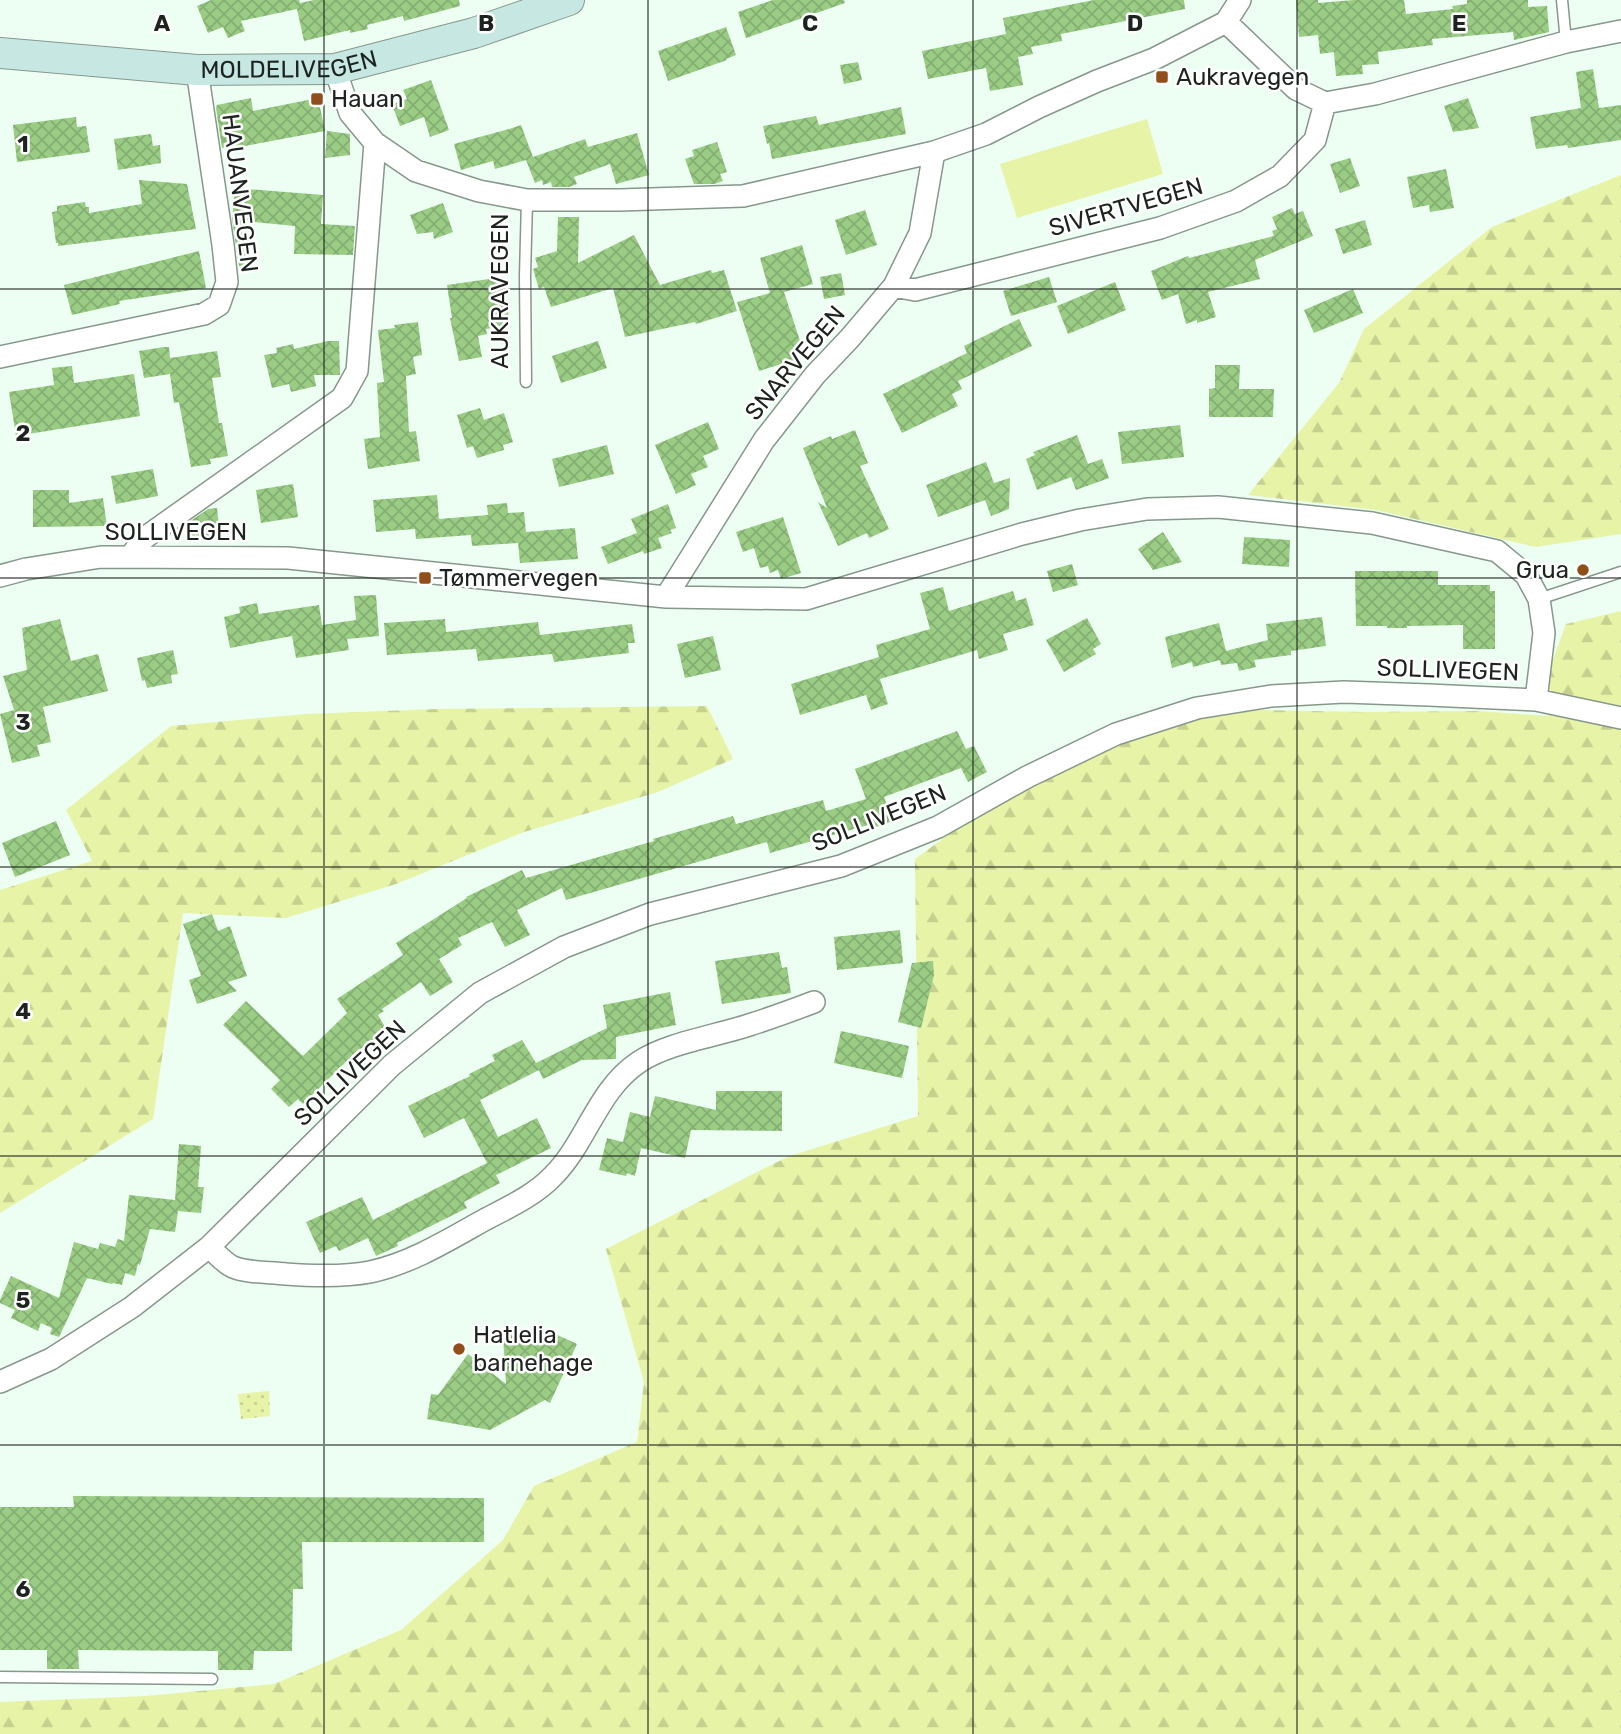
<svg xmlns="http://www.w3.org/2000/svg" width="1621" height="1734" viewBox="0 0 1621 1734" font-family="Rubik,sans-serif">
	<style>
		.forest { fill: url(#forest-firs) }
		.park { fill: url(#park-dots) }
		.pitch { fill: #e7f4a7 }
		.building { fill: url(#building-cross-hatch) }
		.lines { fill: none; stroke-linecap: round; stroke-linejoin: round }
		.service-casing { stroke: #87978c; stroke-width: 13 }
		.minor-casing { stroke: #87978c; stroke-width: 24 }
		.secondary-casing { stroke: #87978c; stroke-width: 32 }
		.service { stroke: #fff; stroke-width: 10 }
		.minor { stroke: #fff; stroke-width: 21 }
		.secondary { stroke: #c7e8e2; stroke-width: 30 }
		.grid { fill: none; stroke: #1d231f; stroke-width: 2; stroke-opacity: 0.55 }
		.poi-dot { fill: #8f4e1a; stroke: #fff; stroke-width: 2.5 }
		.labels { text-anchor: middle; stroke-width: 5; stroke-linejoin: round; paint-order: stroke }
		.street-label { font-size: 24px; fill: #1d231f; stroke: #fff }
		.poi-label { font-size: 24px; fill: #1d231f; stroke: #fff; text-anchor: start }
		.grid-label { font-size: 23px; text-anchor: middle; font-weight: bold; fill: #1d231f; stroke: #fff; stroke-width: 5; stroke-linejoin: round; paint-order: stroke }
	</style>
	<defs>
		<pattern id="forest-firs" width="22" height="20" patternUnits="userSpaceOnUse" patternTransform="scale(1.75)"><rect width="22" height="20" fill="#e7f4a7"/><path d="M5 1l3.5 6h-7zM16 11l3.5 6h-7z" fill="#c6d18f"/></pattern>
		<pattern id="park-dots" width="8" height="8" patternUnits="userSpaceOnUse" patternTransform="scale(1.75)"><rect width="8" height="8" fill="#e7f4a7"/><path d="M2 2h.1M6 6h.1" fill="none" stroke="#c6d18f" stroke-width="1.8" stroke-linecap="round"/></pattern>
		<pattern id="building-cross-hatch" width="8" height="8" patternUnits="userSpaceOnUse" patternTransform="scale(1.75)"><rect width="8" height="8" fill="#9acc84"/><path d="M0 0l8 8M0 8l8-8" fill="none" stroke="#84af72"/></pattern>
	</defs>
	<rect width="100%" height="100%" fill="#edfff3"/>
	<!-- forest -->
	<path class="forest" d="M1621 175V534L1536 547 1376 510 1248 495 1339 383 1364 329 1492 227Z
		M1621 611V1734H0V1702L146 1696 274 1684 401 1630 503 1540 534 1486 637 1442 644 1382 606 1249 773 1164 790 1156 918 1116 915 859 1025 779 1212 709 1364 712 1479 711 1548 716 1550 668 1566 624Z
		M707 706 733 759 658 792 524 832 396 884 286 918 183 913 153 1119 0 1213V890L92 861 66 810 171 726 306 714 437 709Z"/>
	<!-- park -->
	<path class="park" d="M269 1391 270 1416 241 1419 238 1394Z"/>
	<!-- pitch -->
	<path class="pitch" d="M1147 119 1163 174 1017 218 1000 164Z"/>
	<!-- building -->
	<path class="building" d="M211 0H299L300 3 314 0H459L460 6 404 21 403 16 367 25 368 29 350 33V30L304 41 297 9 241 21 245 31 228 38 223 27 208 33 197 6Z
		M773 0H844L845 3 746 38 738 12Z
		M1094 0H1184L1185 9 1061 34 1062 41 1031 47 1033 54 1018 57 1023 85 990 91 986 68 928 79 922 51 1006 34 1003 18Z
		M1296 0H1318V3L1354 0H1404L1406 14 1453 9 1452 6 1467 4V0H1528V7L1547 6 1549 32 1514 40 1513 32 1432 39 1433 45 1378 52 1379 64 1362 65 1363 74 1336 76 1334 52 1320 54 1318 35 1299 37Z
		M726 27 736 55 726 59 727 60 668 81 658 51Z
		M858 62 862 80 844 84 840 65Z
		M1593 69 1599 108 1621 105V140L1568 148 1567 145 1536 149 1530 117 1581 108 1576 72Z
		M431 80 449 130 430 137 424 117 400 126 392 104 407 99 403 90Z
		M251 98 253 111 318 98 325 131 229 149 228 147 222 148 216 108 217 105Z
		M1468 98 1479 128 1453 132 1444 106Z
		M901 107 906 134 772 159 769 143 767 144 763 126 816 116 819 125Z
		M76 117 77 127 86 126 90 152 17 162 13 125Z
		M521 125 533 157 585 139 588 147 637 133 649 175 616 184 610 164 574 177 577 184 569 187H552L551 182 543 185 542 180 535 183 526 160 495 169 493 161 461 170 454 144 509 129Z
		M327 131 350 134V155L325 158Z
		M151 134 153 146 160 145 161 163 118 170 114 139Z
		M717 142 727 172 720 174 723 181 714 184H694L685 159 694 156 692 150Z
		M1350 158 1360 186 1340 193 1330 164Z
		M1446 169 1454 208 1430 212 1429 205 1413 208 1407 177Z
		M139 180 187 184 196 229 58 246V243H56L52 212 57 211V206L85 202 86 207H89V213L142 204Z
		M235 188 323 195 321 224 355 226 353 255 294 254 295 226 245 221 251 265 239 266 232 219Z
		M443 203 453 232 434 239 433 232 417 234 410 215Z
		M1292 208 1295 214 1303 211 1313 236 1255 260 1260 279 1208 292 1216 317 1197 323V320L1186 324 1178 294 1162 300 1151 271 1188 256 1189 258 1274 236 1272 231 1277 229 1272 217Z
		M865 210 877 245 846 255 835 220Z
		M558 217H579L578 263 634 235 660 285 711 270 712 273 724 270 737 311 696 324 695 322 625 337 613 288 551 307 544 287 539 289 533 269 538 267 535 258 557 251Z
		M1365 220 1372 245 1343 254 1335 229Z
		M802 245 813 284 784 292 803 350 792 354 795 360 759 371 737 302 770 293 760 258Z
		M199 251 206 288 119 301 120 304 72 315 64 285Z
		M841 273 845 295 824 299 820 277Z
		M503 277 510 325 486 329 487 334 478 336 482 357 459 361 450 318H452L447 285Z
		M1049 277 1057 302 1011 316 1003 291Z
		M1115 282 1126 310 1068 334 1057 306Z
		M1353 289 1363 313 1314 333 1304 310Z
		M1019 319 1032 346 958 381 962 389 952 394 958 406 902 433 883 394 967 353 964 346Z
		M418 322 422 355 413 357 416 374 406 376 409 432 416 431 420 461 368 469 364 439 380 437 377 383 384 382 378 330 395 328 394 325Z
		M328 341H339L340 375H314L316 386 291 392 289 384 272 388 264 355 277 353 276 348 293 344 294 349Z
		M598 341 607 368 561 383 552 356Z
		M164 347H169L170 358 217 351 221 377 212 378 219 423H222L228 456 210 459 211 464 191 467 179 402 174 403 170 374 144 378 139 351Z
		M1215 365H1240L1239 389H1274L1273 417H1209V389L1215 388Z
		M72 366 74 383 134 374 140 416 16 436 9 392 54 385 52 368Z
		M480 408 484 420 504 413 513 442 503 445 504 450 477 458 473 446 467 448 457 415Z
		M708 422 719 449 703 456 708 467 691 474 696 485 676 494 655 445Z
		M1180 425 1184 457 1122 464 1118 432Z
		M855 430 868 463 860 466 889 529 869 538 867 533 838 546 818 502 827 508 803 448 831 436 832 439Z
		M1077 435 1088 464 1102 459 1109 478 1076 490 1071 477 1037 490 1026 459 1035 455 1033 452Z
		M607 445 614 474 559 487 552 459Z
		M986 462 994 483 1010 478 1009 509 991 516 985 500 938 517 926 485Z
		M153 469 158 496 116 504 111 476Z
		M293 484 298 517 261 523 256 490Z
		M33 490H69V503L103 498 107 526 33 527Z
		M437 495 439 519 488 515 487 505 507 503 508 513 524 512 526 532 575 528 578 559 520 563 518 543 472 546 471 535 416 539 415 529 376 532 373 500Z
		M668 504 676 528 670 530 672 533 658 538 662 548 644 554 643 551 608 564 601 547 637 533 631 519Z
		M217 508 220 535 188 539 186 524 208 509Z
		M783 517 801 573 781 579 778 570 770 573 768 566 760 568 754 548 743 552 736 532Z
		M1163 532 1182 562 1153 570 1138 549Z
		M1244 537 1290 540 1289 567 1242 564Z
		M1072 564 1078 585 1053 592 1047 571Z
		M1355 571H1438V585H1490V591H1495V649H1463V625L1407 626V628H1387V626H1356Z
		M943 587 949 611 1013 591 1016 601 1026 598 1034 625 1003 634 1008 650 979 659 977 650 880 679 888 704 871 710 866 695 800 715 791 684 879 657 876 645 930 629 920 593Z
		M376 595 379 636 347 639 349 650 296 658 292 636 230 648 224 617 240 613 239 607 257 603 259 614 319 605 322 625 356 620 354 596Z
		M1322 617 1326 646 1291 651V655L1254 660 1256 667 1239 671 1237 663 1221 665 1220 660 1193 667 1192 662 1172 668 1165 637 1219 623 1226 651 1268 640 1266 624Z
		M1087 618 1101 644 1093 649 1096 654 1064 672 1046 640Z
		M60 619 71 661 98 654 108 691 43 707 51 742 37 745 40 756 12 763 0 714 14 710 3 676 27 670 22 628Z
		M445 619 446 632 538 622 540 635 632 624 635 643H628L629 653 554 662 552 654 478 661 476 649 387 655 384 623Z
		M713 636 721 670 685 678 677 644Z
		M173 650 178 674 171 675 172 683 147 688 145 680 142 681 137 658Z
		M957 731 966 749 974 746 987 772 968 782 961 768 884 797 893 821 870 829 868 825 770 853 767 842 566 900 562 888 517 910 530 935 505 947 492 922 458 938 462 945 439 959 453 982 430 996 421 982 382 1009 384 1011 378 1015 388 1032 357 1051 303 1104 298 1099 289 1107 271 1089 280 1080 223 1025 246 1001 303 1056 347 1013 337 999 403 955 396 943 467 898 466 897 522 870 526 878 654 841 653 839 733 816 736 824 823 800 826 811 866 799 855 769Z
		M56 821 70 855 15 877 2 843Z
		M212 914 218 931 230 926 247 976 228 982 237 991 197 1004 189 980 201 976 183 924Z
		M900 930 903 963 837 970 834 937Z
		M779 952 782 968 787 967 791 993 722 1004 715 961Z
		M933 961 934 975 921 1028 898 1022 912 963Z
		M670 992 676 1025 616 1037V1059L582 1060 543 1079 539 1070 480 1100 498 1137 537 1118 551 1148 496 1175 500 1183 464 1202 467 1208 397 1243 398 1246 376 1256 368 1238 339 1251 336 1246 320 1253 306 1222 362 1197 373 1220 487 1163 464 1118 424 1138 408 1106 470 1076 469 1074 495 1061 492 1055 522 1040 536 1063 607 1028 603 1005Z
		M841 1031 909 1046 902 1078 834 1063Z
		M716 1091H782V1131L691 1130 685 1158 641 1148 635 1176 627 1173 626 1176 599 1170 607 1138 623 1142 630 1112 650 1117 655 1096 716 1110Z
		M179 1144 201 1146 198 1187H204L201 1213 178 1211 175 1232 150 1229 140 1265 138 1264 135 1276 125 1273 122 1285 113 1283 112 1284 87 1278 59 1337 50 1334 52 1328 41 1323 38 1331 11 1318 15 1310 0 1303V1300L11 1276 59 1298 74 1242 98 1249 100 1243 115 1247 118 1239 124 1241 129 1195 175 1200Z
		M551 1332 577 1344 550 1403 545 1400 490 1430 427 1419 431 1394 438 1395 468 1354 506 1384 503 1336Z
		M73 1496 484 1498V1542H302L303 1589H293L292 1651H254L253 1670H218V1651L78 1650 79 1669H47V1650H0V1507H74Z"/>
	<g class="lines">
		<defs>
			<path id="service" d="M1562 0 1566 42
				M526 382 525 276 527 200
				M1539 599 1621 572
				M0 1677 212 1679"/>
			<path id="minor" d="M1226 22 1296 89 1325 103 1375 94 1566 42 1621 31
				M335 69 350 113 375 143 416 171 479 191 527 200H620L743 196 934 152 986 134 1039 107 1097 81 1154 59 1226 22 1240 0
				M894 286 915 290 1160 228 1236 201 1280 176 1315 140 1325 103
				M0 357 204 314 219 305 227 282 223 245 197 70
				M131 556 143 539 342 398 357 371 375 143
				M0 576 26 569 101 557 288 558 666 597 806 599 1022 534 1080 520 1147 509 1218 507 1372 523 1497 551 1526 575 1539 599 1544 633 1536 700
				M666 597 764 440 815 375 850 338 894 286 920 233 934 152
				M209 1247C216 1253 224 1263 233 1267 246 1273 271 1272 286 1274 313 1276 343 1277 370 1272 412 1263 450 1239 486 1219 509 1207 535 1195 553 1176 587 1142 597 1090 639 1062 667 1043 716 1036 749 1025 771 1018 793 1010 814 1002
				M0 1382 51 1359 132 1307 209 1247 392 1065 480 993 564 947 650 914 841 866 938 827 1027 777 1116 734 1197 708 1271 696 1344 692 1429 695 1536 700 1621 718"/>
			<g id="secondary">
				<path id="s1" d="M0 53 197 70 335 69 474 33 569 0"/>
			</g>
		</defs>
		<!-- service casing -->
		<use href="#service" class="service-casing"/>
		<!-- minor casing -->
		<use href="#minor" class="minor-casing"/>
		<!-- secondary casing -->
		<use href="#secondary" class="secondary-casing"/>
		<!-- service -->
		<use href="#service" class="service"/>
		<!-- minor -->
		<use href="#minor" class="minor"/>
		<!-- secondary -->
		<use href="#secondary" class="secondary"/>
	</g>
	<!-- grid -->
	<path class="grid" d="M324 0V1734M648 0V1734M973 0V1734M1297 0V1734M0 289H1621M0 578H1621M0 867H1621M0 1156H1621M0 1445H1621"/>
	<!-- markers -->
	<g class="poi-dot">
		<rect x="1155" y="70" width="14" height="14" rx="3.5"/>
		<rect x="310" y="92" width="14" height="14" rx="3.5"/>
		<circle cx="1583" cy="570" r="7"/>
		<rect x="418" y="571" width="14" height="14" rx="3.5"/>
		<circle cx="459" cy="1349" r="7"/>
	</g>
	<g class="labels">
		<!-- street labels -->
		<g class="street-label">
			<text dy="8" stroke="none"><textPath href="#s1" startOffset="290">MOLDELIVEGEN</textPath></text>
			<text transform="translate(240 193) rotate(83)" y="8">HAUANVEGEN</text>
			<text transform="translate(1126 207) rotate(-16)" y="8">SIVERTVEGEN</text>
			<text transform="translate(500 291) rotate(-90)" y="8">AUKRAVEGEN</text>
			<text transform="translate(795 363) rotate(-50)" y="8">SNARVEGEN</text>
			<text x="176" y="540">SOLLIVEGEN</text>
			<text transform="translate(1448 670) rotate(2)" y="8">SOLLIVEGEN</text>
			<text transform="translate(879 818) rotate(-22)" y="8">SOLLIVEGEN</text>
			<text transform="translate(350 1073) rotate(-43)" y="8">SOLLIVEGEN</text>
		</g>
		<!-- poi labels -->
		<g class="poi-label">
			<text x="1176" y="85">Aukravegen</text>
			<text x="331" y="107">Hauan</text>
			<text x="1569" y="578" text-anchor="end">Grua</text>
			<text x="439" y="586">Tømmervegen</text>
			<text x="473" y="1343">Hatlelia<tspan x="473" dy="28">barnehage</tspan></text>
		</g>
	</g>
	<g class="grid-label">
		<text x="162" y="31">A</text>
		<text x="486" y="31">B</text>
		<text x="810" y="31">C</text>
		<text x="1135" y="31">D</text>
		<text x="1459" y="31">E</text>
		<text x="23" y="152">1</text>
		<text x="23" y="441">2</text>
		<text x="23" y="730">3</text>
		<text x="23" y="1019">4</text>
		<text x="23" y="1308">5</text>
		<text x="23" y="1597">6</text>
	</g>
</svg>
